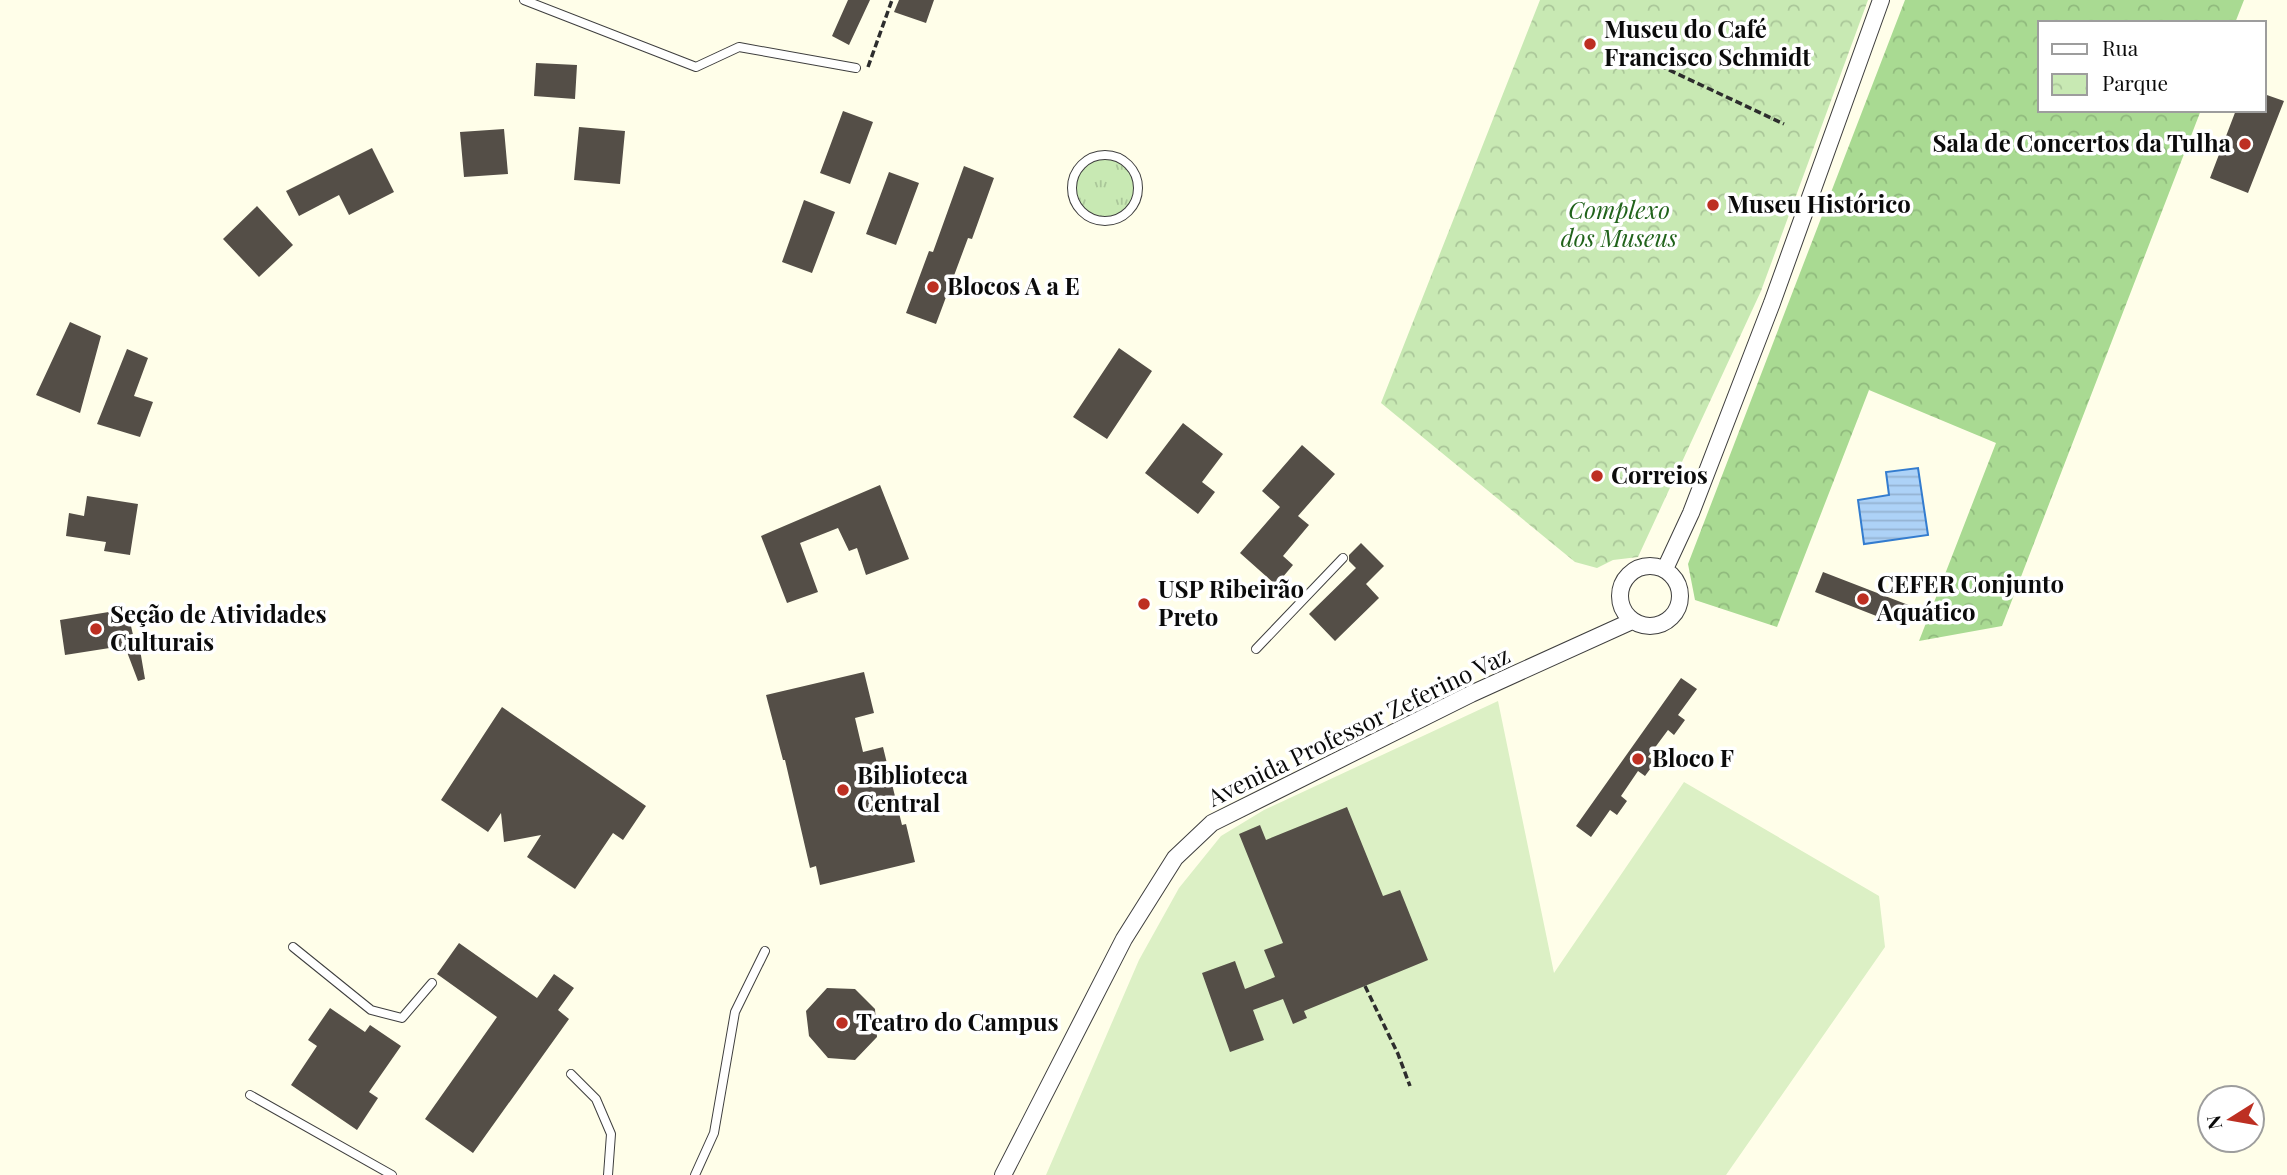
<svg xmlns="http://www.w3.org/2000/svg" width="2287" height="1175" viewBox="0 0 2287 1175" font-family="'Playfair Display',serif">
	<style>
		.grass { fill: url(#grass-tufts) }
		.forest { fill: url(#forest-crowns) }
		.park { fill: url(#park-crowns) }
		.pitch { fill: #dcf0c5 }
		.water { fill: url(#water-rules); stroke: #337ccf; stroke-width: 2 }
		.building { fill: #544e47 }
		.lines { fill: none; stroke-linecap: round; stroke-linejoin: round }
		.lane-casing { stroke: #3e3e3e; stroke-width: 10 }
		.street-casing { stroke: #3e3e3e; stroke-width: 18 }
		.path { stroke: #2d2d2d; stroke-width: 3.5; stroke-dasharray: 7 3.5; stroke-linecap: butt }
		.lane { stroke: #fff; stroke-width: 8 }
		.street { stroke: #fff; stroke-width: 16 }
		.poi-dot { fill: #bd2f22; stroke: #fff; stroke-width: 2.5 }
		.labels { text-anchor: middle; stroke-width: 7; stroke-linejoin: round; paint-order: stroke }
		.poi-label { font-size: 24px; font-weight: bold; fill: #0b0b0b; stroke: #fff; text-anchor: start }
		.park-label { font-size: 24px; font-style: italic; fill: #21631b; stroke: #fff }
		.street-label { font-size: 24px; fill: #0b0b0b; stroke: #fff }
	</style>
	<defs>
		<pattern id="grass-tufts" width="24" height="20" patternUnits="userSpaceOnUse" patternTransform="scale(1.75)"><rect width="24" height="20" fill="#c8e9b3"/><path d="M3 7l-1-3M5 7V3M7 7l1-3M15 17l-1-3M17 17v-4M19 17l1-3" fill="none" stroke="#aac699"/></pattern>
		<pattern id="forest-crowns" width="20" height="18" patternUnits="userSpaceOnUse" patternTransform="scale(1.75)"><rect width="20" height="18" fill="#a9da92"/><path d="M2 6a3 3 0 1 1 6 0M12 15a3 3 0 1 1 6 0" fill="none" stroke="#90ba7d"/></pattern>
		<pattern id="park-crowns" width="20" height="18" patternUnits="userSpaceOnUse" patternTransform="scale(1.75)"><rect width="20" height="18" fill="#c8e9b3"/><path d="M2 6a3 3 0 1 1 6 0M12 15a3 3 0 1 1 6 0" fill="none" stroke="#aac699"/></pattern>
		<pattern id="water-rules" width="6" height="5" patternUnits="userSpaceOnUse" patternTransform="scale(1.75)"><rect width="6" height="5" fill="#add2f7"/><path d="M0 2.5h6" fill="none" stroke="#94b3d2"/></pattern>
	</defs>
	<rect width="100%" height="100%" fill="#fffee9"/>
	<!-- grass -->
	<path class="grass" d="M1074 189a30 30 0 1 1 60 0a30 30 0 1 1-60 0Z"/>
	<!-- forest -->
	<path class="forest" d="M1905 0H2244L2235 23H2040V110H2201L2002 626 1919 641 1996 443 1869 390 1777 627 1695 600 1688 564Z"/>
	<!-- park -->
	<path class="park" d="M1540 0H1868L1761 291 1638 557 1613 560 1597 568 1575 562 1381 403Z"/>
	<!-- pitch -->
	<path class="pitch" d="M1498 701 1554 973 1684 782 1879 896 1885 947 1726 1175H1046L1139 960 1179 888 1221 836 1264 810Z"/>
	<!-- water -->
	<path class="water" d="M1918 468 1928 535 1864 544 1858 500 1889 495 1886 472Z"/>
	<!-- building -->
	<path class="building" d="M848 0H870L849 45 832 36Z
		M899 0H934L926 23 894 12Z
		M536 63 577 65 575 99 534 96Z
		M2264 94 2284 101 2248 193 2210 178 2236 110H2264Z
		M843 111 873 122 850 184 820 173Z
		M579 127 625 131 620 184 574 180Z
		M504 129 508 174 464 177 460 132Z
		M372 148 394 192 349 215 339 195 299 216 286 191Z
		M964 166 994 178 972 239 968 238 936 324 906 313 929 251 933 252Z
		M889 172 919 183 896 245 866 234Z
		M804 200 835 212 812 273 782 262Z
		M257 206 293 245 259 277 223 239Z
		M70 322 101 336 80 413 36 395Z
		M1119 348 1152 371 1107 439 1073 417Z
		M127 349 148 358 134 396 153 402 140 437 97 424Z
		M1183 423 1223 454 1202 482 1215 492 1198 514 1145 473Z
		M1302 445 1335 474 1298 516 1309 525 1283 556 1293 565 1276 585 1240 553 1280 507 1262 491Z
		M880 485 909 559 866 575 857 548 849 551 838 528 800 543 818 592 787 603 761 536Z
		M87 496 138 504 130 555 104 551 106 542 66 536 69 513 84 516Z
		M1361 543 1384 566 1366 584 1379 598 1335 641 1309 614 1356 568 1349 561V555Z
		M1823 572 1911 606 1902 626 1815 592Z
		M127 609 134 639 138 638 145 679 138 681 127 652 119 654 116 647 65 655 60 620Z
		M864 672 874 713 855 718 863 752 883 747 902 825 906 824 915 862 820 885 816 866 810 868 785 760H783L766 695Z
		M1681 678 1697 689 1678 715 1685 720 1674 735 1668 730 1648 757 1656 761 1645 776 1638 771 1621 796 1627 801 1617 815 1610 810 1591 837 1576 826Z
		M502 707 646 806 623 840 613 833 575 889 527 857 541 835 504 842 501 813 488 832 441 800Z
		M1347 807 1383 896 1400 890 1428 960 1304 1011 1307 1018 1293 1024 1283 999 1253 1010 1264 1040 1230 1052 1202 973 1235 961 1245 989 1275 977 1264 950 1283 943 1239 834 1260 825 1266 840Z
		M459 943 537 998 554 974 574 988 558 1010 569 1019 473 1153 425 1119 497 1017 437 974Z
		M827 988 855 989 875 1009 877 1037 855 1060 828 1058 809 1036 806 1011Z
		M330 1008 365 1032 370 1025 401 1046 369 1092 378 1098 357 1130 291 1085 317 1046 308 1040Z"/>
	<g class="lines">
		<defs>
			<path id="lane" d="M524 0 696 67 739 47 856 68
				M1072 188a33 33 0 1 1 66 0a33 33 0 1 1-66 0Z
				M1256 649 1343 558
				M293 947 371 1010 402 1018 432 983
				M571 1074 596 1099 611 1134 608 1175
				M250 1095 392 1175
				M695 1175 714 1133 735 1012 765 951"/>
			<path id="street" d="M1620 596a30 30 0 1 1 60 0a30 30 0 1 1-60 0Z
				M1665 569 1691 513 1772 303 1881 0
				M1003 1175 1124 939 1175 858 1212 823 1471 694 1632 621"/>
		</defs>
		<!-- lane casing -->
		<use href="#lane" class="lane-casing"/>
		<!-- street casing -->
		<use href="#street" class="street-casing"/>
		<!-- path -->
		<path class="path" d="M1631 52 1784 124
			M868 67 892 0
			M1365 986 1398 1054 1410 1086"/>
		<!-- lane -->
		<use href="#lane" class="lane"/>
		<!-- street -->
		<use href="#street" class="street"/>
	</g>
	<!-- markers -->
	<g class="poi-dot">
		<circle cx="1590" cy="44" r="7"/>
		<circle cx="2245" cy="144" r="7"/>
		<circle cx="1713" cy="205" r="7"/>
		<circle cx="933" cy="287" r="7"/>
		<circle cx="1597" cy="476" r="7"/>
		<circle cx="1863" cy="599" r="7"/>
		<circle cx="1144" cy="604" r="7"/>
		<circle cx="96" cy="629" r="7"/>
		<circle cx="1638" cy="759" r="7"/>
		<circle cx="843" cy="790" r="7"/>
		<circle cx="842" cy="1023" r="7"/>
	</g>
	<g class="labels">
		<!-- poi labels -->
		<g class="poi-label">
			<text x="1604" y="38">Museu do Café<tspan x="1604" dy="28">Francisco Schmidt</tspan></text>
			<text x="2231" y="152" text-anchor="end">Sala de Concertos da Tulha</text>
			<text x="1727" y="213">Museu Histórico</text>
			<text x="947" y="295">Blocos A a E</text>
			<text x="1611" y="484">Correios</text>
			<text x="1877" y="593">CEFER Conjunto<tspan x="1877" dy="28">Aquático</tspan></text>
			<text x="1158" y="598">USP Ribeirão<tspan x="1158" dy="28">Preto</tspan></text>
			<text x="110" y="623">Seção de Atividades<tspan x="110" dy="28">Culturais</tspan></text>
			<text x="1652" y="767">Bloco F</text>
			<text x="857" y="784">Biblioteca<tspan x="857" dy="28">Central</tspan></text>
			<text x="856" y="1031">Teatro do Campus</text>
		</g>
		<!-- park labels -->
		<g class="park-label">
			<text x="1619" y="219">Complexo<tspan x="1619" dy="28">dos Museus</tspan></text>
		</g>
		<!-- street labels -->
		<g class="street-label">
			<text transform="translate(1359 727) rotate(-26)" y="8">Avenida Professor Zeferino Vaz</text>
		</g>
	</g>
	<!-- legend -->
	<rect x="2038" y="21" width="228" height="91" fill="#ffffff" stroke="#9d9d9d" stroke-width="2"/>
	<rect x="2052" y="44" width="35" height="10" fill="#ffffff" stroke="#9d9d9d" stroke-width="2"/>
	<text x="2102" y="56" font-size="21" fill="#0b0b0b">Rua</text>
	<rect x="2052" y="74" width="35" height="21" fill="url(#park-crowns)" stroke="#9d9d9d" stroke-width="2"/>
	<text x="2102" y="91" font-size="21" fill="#0b0b0b">Parque</text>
	<!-- north arrow -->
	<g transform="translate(2231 1119) rotate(259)"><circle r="33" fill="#ffffff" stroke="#9d9d9d" stroke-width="2"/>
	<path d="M0-5L12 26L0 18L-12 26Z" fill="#bd2f22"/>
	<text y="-10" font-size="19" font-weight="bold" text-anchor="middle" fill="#0b0b0b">N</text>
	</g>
</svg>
